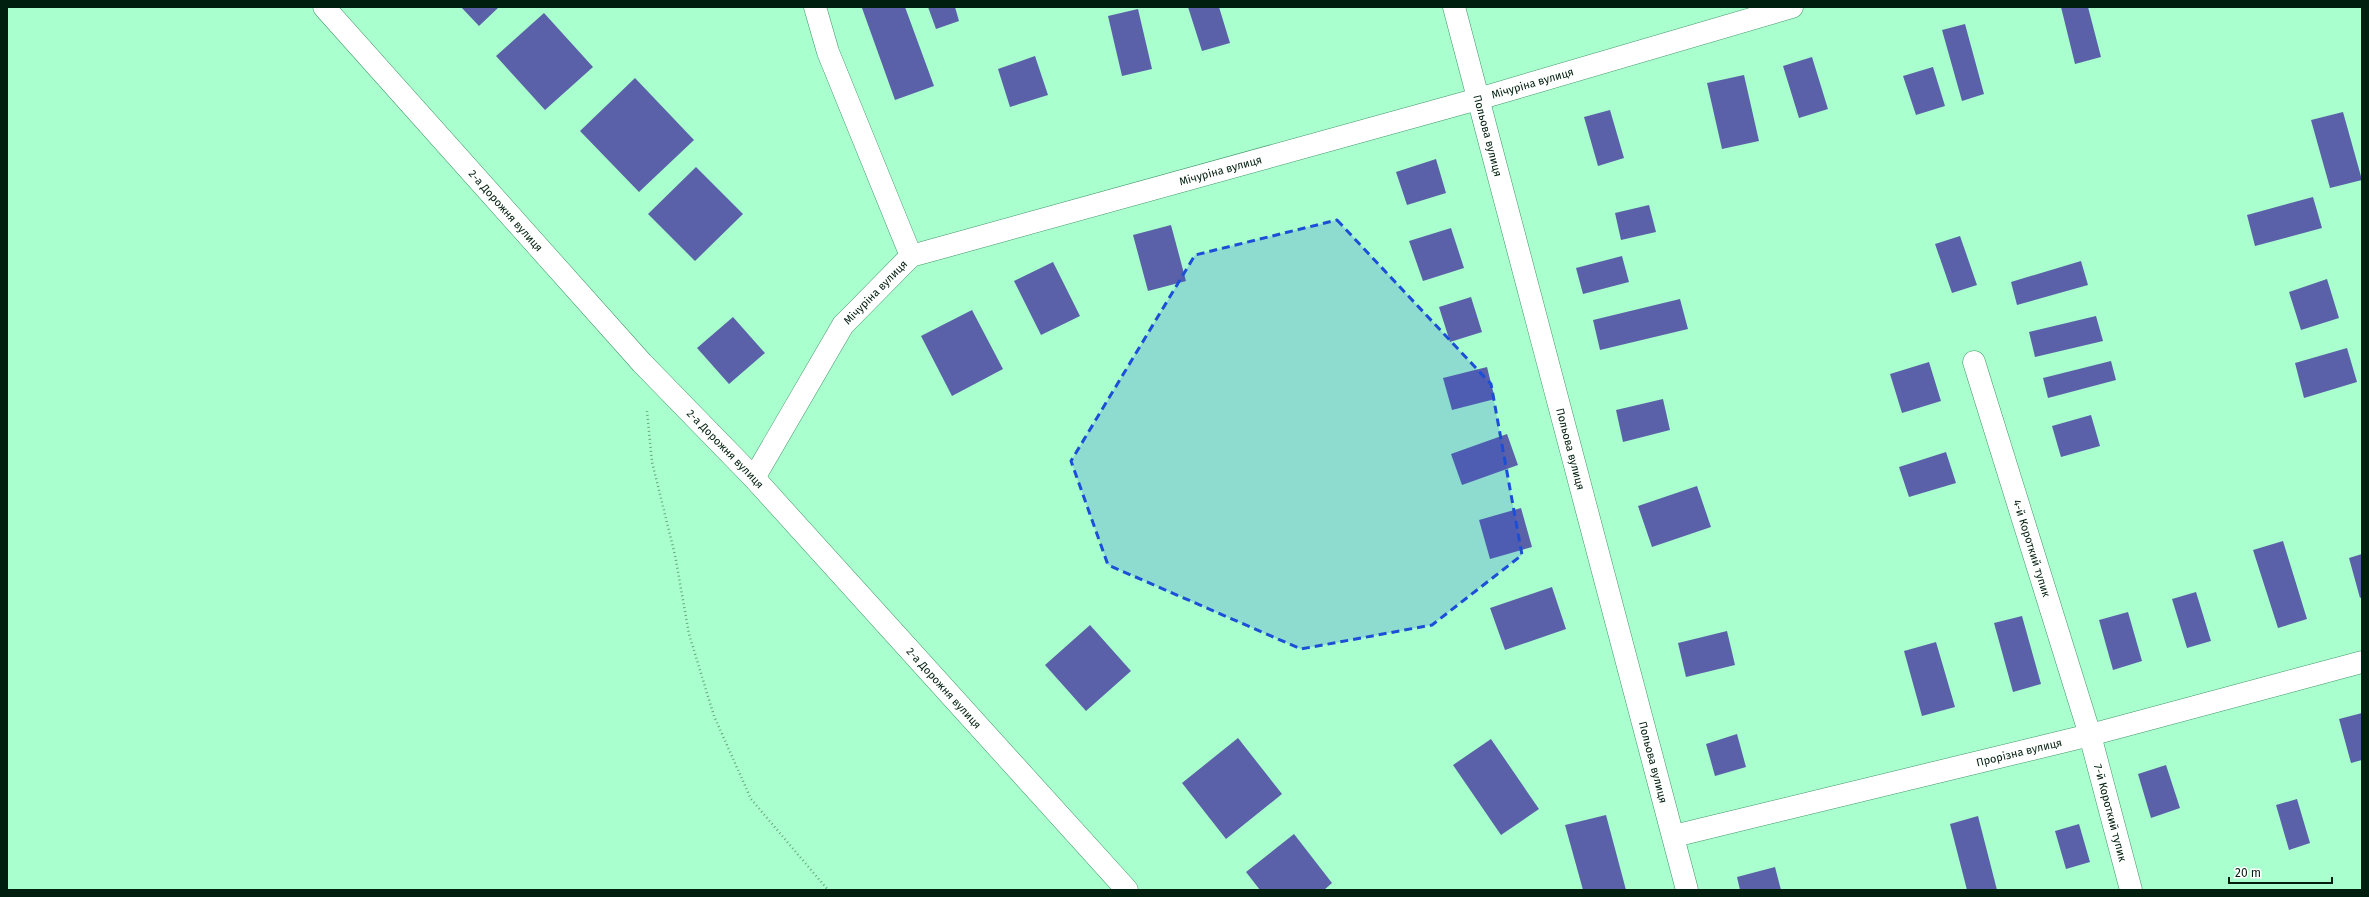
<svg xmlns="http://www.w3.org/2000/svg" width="2369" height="897" viewBox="0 0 2369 897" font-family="'Fira Sans',sans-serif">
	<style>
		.building { fill: #5b61a9 }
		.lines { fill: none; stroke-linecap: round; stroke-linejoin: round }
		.street-casing { stroke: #40966a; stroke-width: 23 }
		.path { stroke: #67a782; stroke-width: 2.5; stroke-dasharray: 1 3; stroke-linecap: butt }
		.street { stroke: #fff; stroke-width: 22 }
		.marked { fill: #1d4ed8; fill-opacity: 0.2; stroke: #1d4ed8; stroke-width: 3; stroke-dasharray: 8 5; stroke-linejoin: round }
		.labels { text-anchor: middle; stroke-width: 3; stroke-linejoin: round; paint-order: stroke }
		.street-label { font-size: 11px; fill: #001f0e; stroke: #fff }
	</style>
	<rect width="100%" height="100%" fill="#a9ffcd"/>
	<!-- building -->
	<path class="building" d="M461 7H499L479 26Z
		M866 7H905L934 86 895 100 862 8Z
		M928 7H955L959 21 936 29Z
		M1188 7H1219L1230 43 1202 51Z
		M2061 7H2088L2101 57 2075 64Z
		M1138 9 1152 69 1122 76 1108 16Z
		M544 13 593 67 545 110 496 56Z
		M1965 24 1984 94 1962 101 1942 30Z
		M1035 56 1048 95 1010 107 998 69Z
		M1812 57 1828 109 1799 118 1783 66Z
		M1933 67 1945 106 1916 115 1903 76Z
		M1744 75 1759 141 1722 149 1707 83Z
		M635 78 694 140 639 192 580 131Z
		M1610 110 1624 158 1598 166 1584 117Z
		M2343 112 2362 180 2330 188 2311 120Z
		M1436 159 1446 193 1407 205 1396 172Z
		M696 167 743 214 695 261 648 214Z
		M2313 197 2322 228 2255 246 2247 215Z
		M1649 205 1656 232 1621 240 1615 213Z
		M1171 225 1186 281 1148 291 1133 235Z
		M1451 228 1464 268 1423 281 1409 241Z
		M1960 236 1977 285 1952 293 1935 244Z
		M1622 256 1629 282 1583 294 1576 268Z
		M2081 261 2088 285 2017 305 2011 282Z
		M1053 262 1080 316 1041 335 1014 281Z
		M2327 279 2339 318 2301 330 2289 292Z
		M1471 297 1482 332 1450 342 1439 307Z
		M1680 299 1688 329 1600 350 1593 320Z
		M972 310 1003 369 952 396 921 336Z
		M2096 316 2103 341 2035 357 2029 332Z
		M733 317 765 353 729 384 697 348Z
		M2347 348 2357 382 2304 398 2295 363Z
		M2111 361 2116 380 2048 398 2043 378Z
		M1929 362 1941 401 1902 413 1890 374Z
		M1487 367 1495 399 1452 410 1443 378Z
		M1663 399 1670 430 1623 442 1616 410Z
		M2091 415 2100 446 2061 457 2052 426Z
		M1507 434 1518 465 1462 485 1451 454Z
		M1946 452 1956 483 1909 497 1899 467Z
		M1697 486 1711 527 1652 547 1638 506Z
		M1521 508 1532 547 1490 559 1479 520Z
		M2283 541 2307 619 2278 628 2253 550Z
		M2362 554V597L2360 598 2349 558Z
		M1552 587 1566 629 1505 650 1490 608Z
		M2196 592 2211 641 2187 648 2172 599Z
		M2128 612 2142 661 2113 670 2099 620Z
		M2022 616 2041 684 2013 692 1994 623Z
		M1090 625 1131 671 1086 711 1045 665Z
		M1727 631 1735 665 1686 677 1678 643Z
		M1936 642 1955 707 1922 716 1904 651Z
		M2362 713V760L2351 763 2339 719Z
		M1737 734 1746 767 1715 776 1706 744Z
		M1238 738 1282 794 1226 839 1182 783Z
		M1491 739 1539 809 1501 835 1453 765Z
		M2166 765 2180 808 2151 818 2138 774Z
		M2297 799 2310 843 2289 850 2276 805Z
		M1606 815 1626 890H1583L1565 825Z
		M1978 816 1997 890H1967L1950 824Z
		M2079 824 2090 862 2066 869 2055 831Z
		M1294 834 1332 883 1324 890H1260L1246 872Z
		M1775 867 1781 890H1740L1737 877Z"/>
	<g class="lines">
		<defs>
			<g id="street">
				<path id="s1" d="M324 7 642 363 754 478 1127 890"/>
				<path d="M815 7 828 52 911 256"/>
				<path id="s2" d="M1454 7 1687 890"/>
				<path id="s3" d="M1974 362 2090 735 2131 890"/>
				<path id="s4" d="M754 478 843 325 911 256 1478 99 1792 7"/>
				<path id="s5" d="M1674 836 2090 735 2362 662"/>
			</g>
		</defs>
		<!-- street casing -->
		<use href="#street" class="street-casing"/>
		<!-- path -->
		<path class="path" d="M647 411 652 462 675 555 689 634 714 716 751 799 828 890"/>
		<!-- street -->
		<use href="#street" class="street"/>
	</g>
	<!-- marked area -->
	<path class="marked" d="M1337 220 1491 384 1522 555 1432 625 1301 649 1108 565 1071 461 1195 255Z"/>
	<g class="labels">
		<!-- street labels -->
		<g class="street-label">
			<text dy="4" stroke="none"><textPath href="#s4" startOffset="919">Мічуріна вулиця</textPath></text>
			<text dy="4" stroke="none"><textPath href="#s2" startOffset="133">Польова вулиця</textPath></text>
			<text dy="4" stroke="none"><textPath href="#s4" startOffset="595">Мічуріна вулиця</textPath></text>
			<text dy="4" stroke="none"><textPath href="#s1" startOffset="273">2-а Дорожня вулиця</textPath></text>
			<text dy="4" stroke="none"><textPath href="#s4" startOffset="223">Мічуріна вулиця</textPath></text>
			<text dy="4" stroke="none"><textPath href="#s2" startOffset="457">Польова вулиця</textPath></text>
			<text dy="4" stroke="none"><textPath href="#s1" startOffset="597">2-а Дорожня вулиця</textPath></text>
			<text dy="4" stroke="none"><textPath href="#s3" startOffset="195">4-й Короткий тупик</textPath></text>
			<text dy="4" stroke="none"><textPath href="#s1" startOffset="921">2-а Дорожня вулиця</textPath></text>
			<text dy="4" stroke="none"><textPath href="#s5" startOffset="355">Прорізна вулиця</textPath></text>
			<text dy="4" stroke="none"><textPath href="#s2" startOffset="781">Польова вулиця</textPath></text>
			<text dy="4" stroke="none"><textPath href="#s3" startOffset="471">7-й Короткий тупик</textPath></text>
		</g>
	</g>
	<!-- border -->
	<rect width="2369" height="897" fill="none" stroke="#001f0e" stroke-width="16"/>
	<!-- scale -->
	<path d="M2229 877v6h103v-6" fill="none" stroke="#001f0e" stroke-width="2"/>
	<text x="2235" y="877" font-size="12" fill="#001f0e" stroke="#ffffff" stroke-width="3" paint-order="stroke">20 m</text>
</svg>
